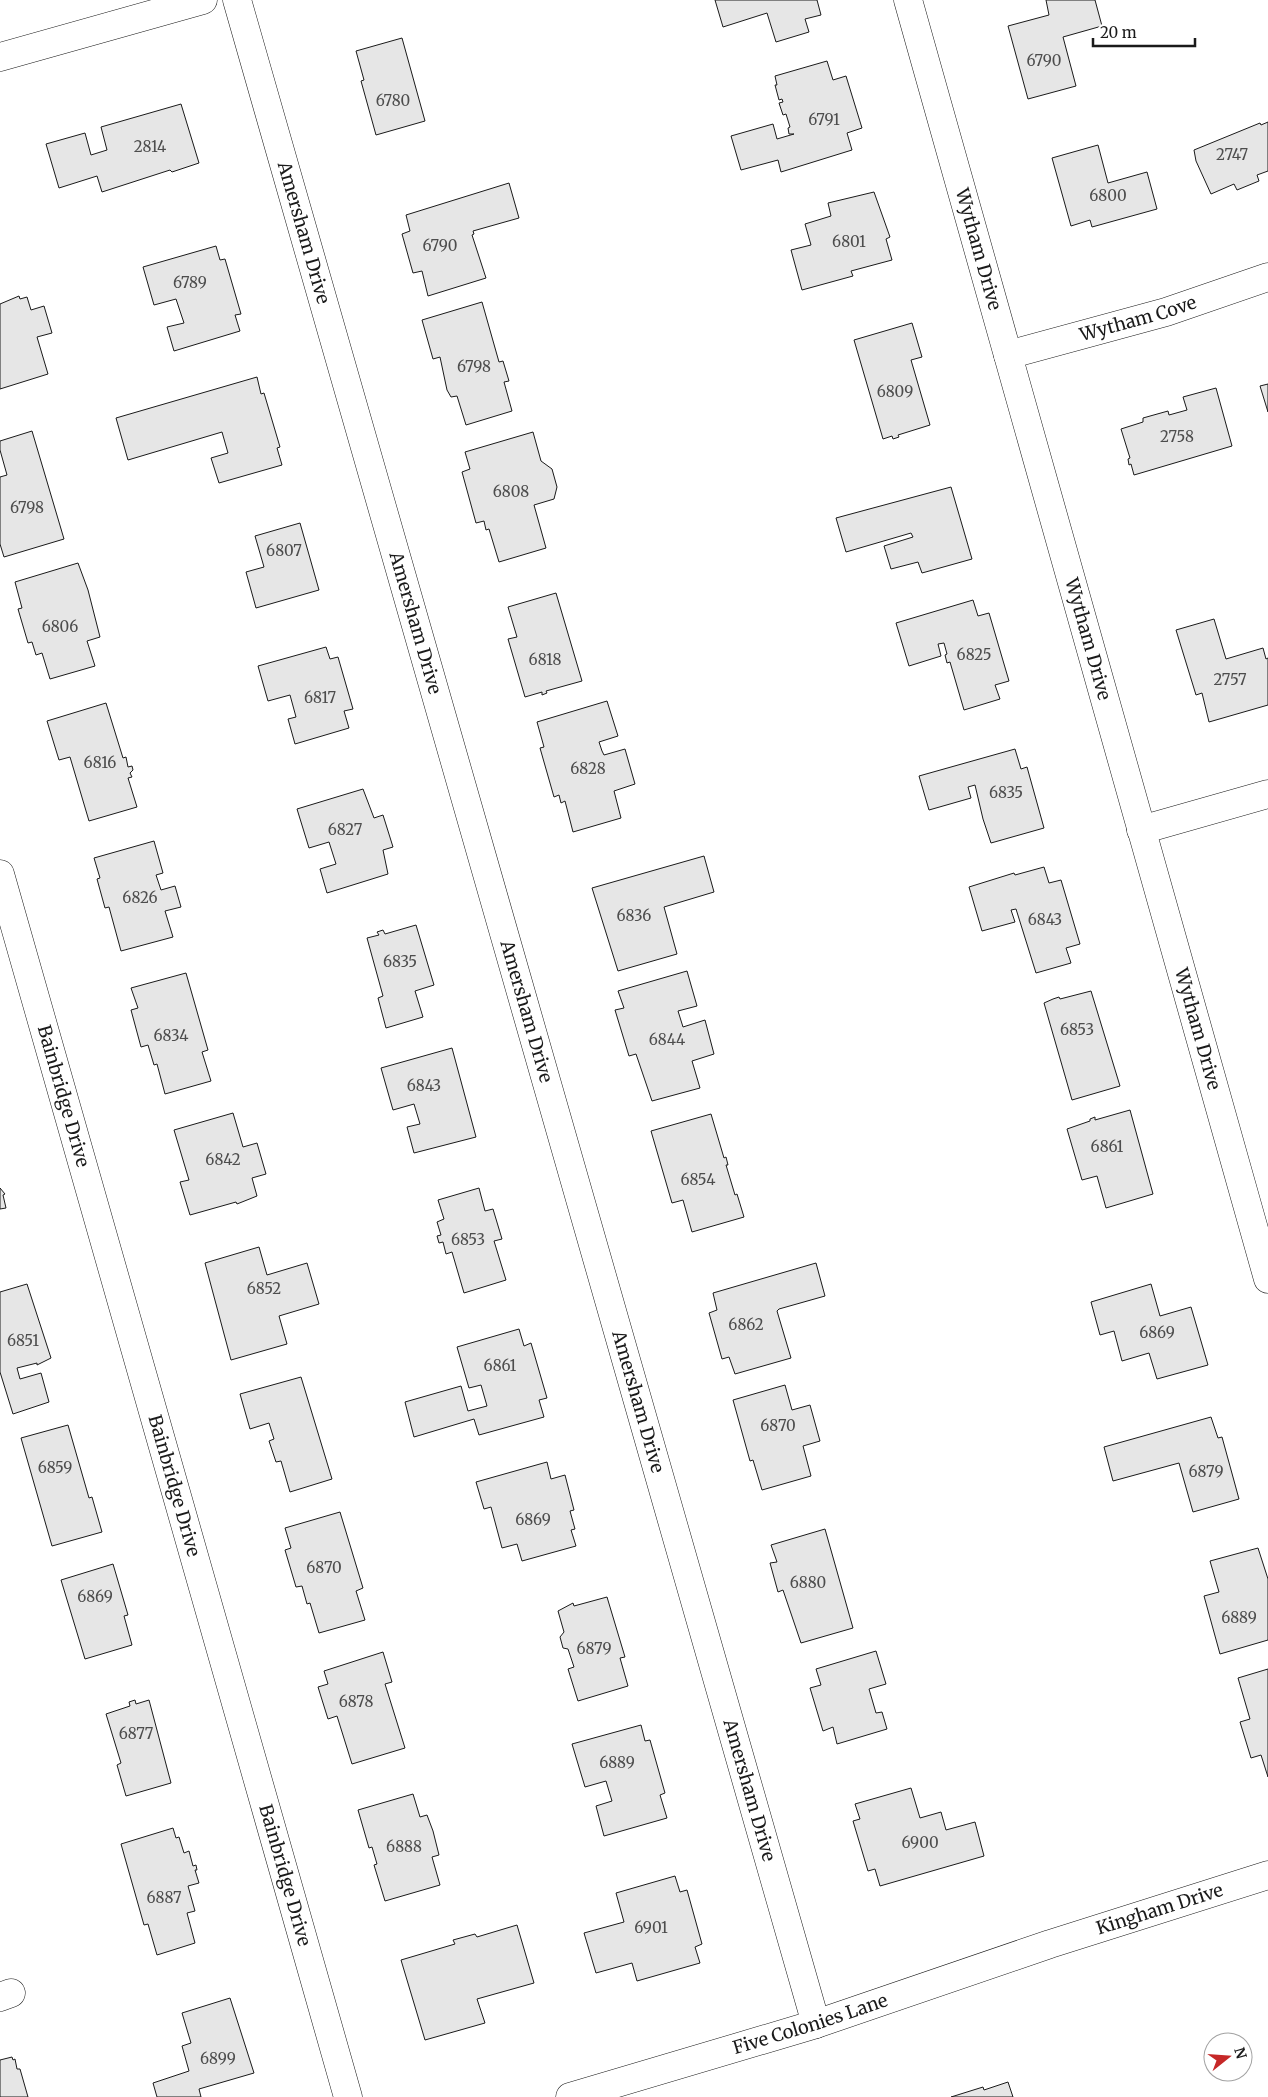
<svg xmlns="http://www.w3.org/2000/svg" width="1268" height="2097" viewBox="0 0 1268 2097" font-family="Merriweather,serif">
	<style>
		.building { fill: #e6e6e6; stroke: #1a1a1a }
		.lines { fill: none; stroke-linecap: round; stroke-linejoin: round }
		.minor-casing { stroke: #1a1a1a; stroke-width: 29 }
		.tertiary-casing { stroke: #1a1a1a; stroke-width: 29 }
		.minor { stroke: #fff; stroke-width: 28 }
		.tertiary { stroke: #fff; stroke-width: 28 }
		.labels { text-anchor: middle; stroke-width: 4; stroke-linejoin: round; paint-order: stroke }
		.number-label { font-size: 15px; fill: #4d4d4d }
		.street-label { font-size: 18px; fill: #1a1a1a; stroke: #fff }
	</style>
	<rect width="100%" height="100%" fill="#fff"/>
	<!-- building -->
	<path class="building" d="M715 0H817L821 15 805 19 809 32 776 42 767 13 723 27Z
		M1046 0H1095L1102 26 1063 37 1076 86 1028 99 1008 26 1049 15Z
		M402 38 425 121 376 135 361 81 364 80 356 51Z
		M827 61 833 80 846 76 862 128 847 133 852 150 781 172 778 160 741 170 731 136 773 124 777 139 794 134H789L788 128 790 127 786 114 783 115 779 103 783 102 782 99 779 100 775 85H777L775 76Z
		M181 104 199 163 172 172 170 170 102 192 97 176 59 188 46 144 85 133 91 155 107 150 101 127Z
		M1268 122V171L1257 175 1259 181 1237 190 1234 184 1211 194 1196 161 1194 150 1260 123 1261 125Z
		M1098 145 1108 183 1147 172 1157 209 1092 227 1090 220 1071 226 1052 158Z
		M509 183 519 218 473 231 474 234 472 235 486 278 428 296 422 271 413 273 402 234 410 231 406 215Z
		M874 192 890 237 886 239 892 260 851 271 853 276 802 290 791 250 811 245 805 224 831 216 828 203Z
		M216 246 220 260 225 259 241 314 235 315 240 331 174 351 167 327 184 323 176 299 154 305 143 267Z
		M19 296 20 299 27 297 31 310 44 306 52 333 37 337 48 374 0 389V304Z
		M482 302 499 362 503 361 509 381 504 382 512 411 466 425 457 396 451 397 447 390 440 357 433 359 422 320Z
		M912 323 922 357 911 360 930 425 898 435 899 437 893 439 892 436 883 439 854 340Z
		M257 377 261 394 264 393 280 447 277 448 282 465 219 483 211 458 228 453 222 432 128 460 116 418Z
		M1268 384V412L1260 386Z
		M1216 388 1232 446 1134 475 1131 464 1129 465 1128 459 1130 458 1121 429 1143 422V418L1168 411 1169 415 1187 410 1183 397Z
		M32 431 64 539 4 557 0 544V477L7 475 0 450V441Z
		M533 432 541 461 552 469 557 487 554 499 534 505 546 548 499 562 489 529 486 530 484 521 476 523 462 472 470 469 465 452Z
		M951 487 972 559 922 573 918 562 891 569 884 546 913 537 911 533 846 552 836 518Z
		M300 523 319 590 256 608 246 572 264 567 255 536Z
		M78 563 88 590 100 637 87 641 95 666 50 679 42 653 36 655 32 642 28 643 18 609 22 608 15 582Z
		M556 593 582 681 546 691 547 693 542 695V692L525 697 508 639 517 637 508 607Z
		M973 600 978 616 989 613 1009 681 995 685 1000 699 964 710 950 662 947 663 945 655 947 654 944 643 938 644 941 656 909 666 896 623Z
		M1214 619 1226 659 1263 648 1266 659 1268 658V705L1209 722 1202 693 1196 695 1176 630Z
		M326 647 330 659 338 657 353 709 344 711 349 728 295 744 288 719 296 717 290 695 268 701 258 666Z
		M607 701 618 736 599 742 602 751 604 755 625 749 635 784 614 791 621 818 573 832 565 801 561 803 559 795 554 797 540 748 544 747 537 722Z
		M106 703 123 758 126 757 128 767 132 766 133 770 130 773 132 777 128 778 137 807 89 821 70 757 59 760 47 721Z
		M1015 749 1021 769 1027 767 1044 828 991 843 983 819 975 785 968 787 971 798 929 810 919 776Z
		M363 789 374 818 383 815 393 847 383 850 388 874 327 893 320 869 336 864 329 842 309 848 297 809Z
		M154 841 163 873 156 875 161 890 175 886 181 907 165 911 173 937 121 951 109 907 105 908 97 879 100 878 94 858Z
		M704 856 714 892 664 907 677 954 618 971 592 888Z
		M1044 867 1049 883 1061 880 1080 944 1066 948 1071 963 1036 973 1016 909 1011 910 1015 922 982 931 969 887 1014 873 1015 875Z
		M416 925 434 985 415 991 423 1017 386 1028 378 998 383 996 367 938 379 935 377 932 383 930 385 934Z
		M687 971 697 1006 678 1011 683 1027 705 1020 714 1054 692 1061 700 1088 652 1101 636 1054 629 1056 615 1010 624 1008 618 991Z
		M186 973 208 1050 202 1052 211 1081 165 1094 157 1064 154 1065 148 1045 141 1047 131 1010 138 1008 131 988Z
		M1091 991 1120 1086 1072 1100 1044 1003 1053 999 1059 997 1060 999Z
		M452 1048 476 1137 414 1153 407 1127 420 1124 414 1104 393 1110 381 1068Z
		M1130 1110 1153 1194 1106 1208 1097 1176 1082 1180 1067 1129 1090 1121V1119L1095 1117V1120Z
		M233 1113 243 1147 257 1143 266 1174 252 1178 257 1196 237 1204 236 1202 190 1215 180 1182 189 1180 174 1130Z
		M711 1114 724 1158 726 1157 728 1165H726L735 1195 737 1194 744 1217 692 1232 683 1200 672 1203 651 1131Z
		M0 1188 5 1194 3 1195 6 1208 0 1209Z
		M479 1188 485 1211 493 1209 502 1239 494 1241 506 1280 464 1293 452 1252 446 1254 443 1242 439 1243 437 1236 441 1235 437 1222 444 1219 438 1200Z
		M259 1247 267 1275 307 1263 319 1304 279 1316 287 1344 231 1360 205 1263Z
		M816 1263 825 1296 779 1309 777 1311 791 1358 735 1374 729 1357 722 1359 709 1313 717 1310 713 1293Z
		M27 1284 51 1358 37 1365V1363L17 1368 20 1379 41 1373 49 1402 13 1414 0 1372V1292Z
		M1151 1284 1160 1316 1191 1307 1208 1365 1157 1379 1149 1353 1122 1361 1114 1331 1100 1335 1091 1302Z
		M519 1329 524 1346 531 1343 547 1398 539 1400 544 1417 479 1435 474 1419 414 1437 405 1402 461 1386 468 1411 487 1406 481 1385 469 1388 457 1347Z
		M301 1377 332 1479 290 1492 281 1461 276 1462 269 1441 274 1439 269 1423 250 1429 240 1394Z
		M785 1385 792 1410 810 1405 820 1441 803 1446 811 1476 762 1490 753 1460 750 1461 733 1400Z
		M1211 1417 1218 1438 1222 1437 1239 1499 1193 1512 1179 1463 1113 1481 1104 1447Z
		M68 1425 89 1498 92 1497 102 1532 52 1546 21 1438Z
		M547 1462 551 1479 565 1475 574 1510 570 1511 575 1529 571 1530 576 1546 522 1561 517 1544 502 1548 491 1507 484 1509 476 1482Z
		M340 1512 363 1588 356 1591 365 1620 319 1633 310 1603 307 1604 302 1586 296 1587 285 1550 291 1548 285 1528Z
		M825 1529 853 1628 801 1643 783 1590 778 1592 770 1563 777 1562 771 1545Z
		M1258 1548 1268 1579V1640L1220 1654 1204 1596 1219 1592 1210 1561Z
		M113 1564 128 1615 124 1616 132 1645 85 1659 61 1580Z
		M607 1597 625 1657 620 1658 628 1686 578 1701 568 1669 574 1667 568 1649 563 1648 560 1637 564 1632 558 1611 573 1603 574 1606Z
		M876 1651 886 1684 869 1689 876 1713 882 1712 887 1729 837 1744 833 1727 823 1731 810 1688 821 1685 816 1669Z
		M383 1652 392 1682 385 1684 405 1748 352 1764 337 1716 328 1719 318 1687 328 1684 324 1671Z
		M1268 1669V1777L1261 1755 1251 1758 1240 1722 1250 1719 1238 1678Z
		M135 1700 136 1704 149 1700 171 1783 126 1796 117 1765 121 1763 106 1714 130 1706 129 1702Z
		M641 1725 645 1741 650 1740 665 1793 660 1795 667 1818 604 1836 596 1806 612 1801 606 1781 585 1787 572 1744Z
		M911 1788 920 1818 941 1812 946 1830 975 1822 984 1856 880 1886 875 1869 868 1871 853 1821 860 1819 855 1804Z
		M413 1794 420 1817 427 1815 433 1831 439 1855 432 1857 440 1885 385 1901 374 1865 377 1864 372 1847 369 1848 358 1810Z
		M173 1828 176 1838 179 1837 184 1853 189 1851 193 1866 196 1865 197 1870H195L199 1883 188 1886 195 1911 187 1913 195 1943 157 1955 148 1924 144 1925 121 1844Z
		M675 1876 680 1892 687 1890 702 1944 695 1947 700 1963 637 1981 632 1963 596 1973 584 1933 624 1922 616 1893Z
		M517 1925 534 1983 477 1999 485 2023 425 2040 401 1960 455 1944 453 1940 475 1934 477 1937Z
		M230 1998 254 2073 199 2089 201 2097H157L153 2083 189 2071 182 2046 191 2043 182 2013Z
		M12 2057 13 2060 15 2059 17 2069H20L28 2097H0V2060Z
		M1008 2082 1013 2097H951L983 2087 984 2090Z"/>
	<g class="lines">
		<defs>
			<g id="minor">
				<path id="s1" d="M237 0 816 2024"/>
				<path id="s2" d="M908 0 1268 1279"/>
				<path d="M0 57 203 0"/>
				<path id="s3" d="M1008 355 1166 312 1268 277"/>
				<path d="M1141 830 1268 794"/>
				<path id="s4" d="M0 874 348 2097"/>
				<path d="M0 1997 11 1993"/>
			</g>
			<g id="tertiary">
				<path id="s5" d="M570 2097 816 2024 1050 1944 1268 1875"/>
			</g>
		</defs>
		<!-- minor casing -->
		<use href="#minor" class="minor-casing"/>
		<!-- tertiary casing -->
		<use href="#tertiary" class="tertiary-casing"/>
		<!-- minor -->
		<use href="#minor" class="minor"/>
		<!-- tertiary -->
		<use href="#tertiary" class="tertiary"/>
	</g>
	<g class="labels">
		<!-- number labels -->
		<g class="number-label">
			<text x="1044" y="66">6790</text>
			<text x="393" y="106">6780</text>
			<text x="824" y="125">6791</text>
			<text x="150" y="152">2814</text>
			<text x="1232" y="160">2747</text>
			<text x="1108" y="201">6800</text>
			<text x="849" y="247">6801</text>
			<text x="440" y="251">6790</text>
			<text x="190" y="288">6789</text>
			<text x="474" y="372">6798</text>
			<text x="895" y="397">6809</text>
			<text x="1177" y="442">2758</text>
			<text x="511" y="497">6808</text>
			<text x="27" y="513">6798</text>
			<text x="284" y="556">6807</text>
			<text x="60" y="632">6806</text>
			<text x="974" y="660">6825</text>
			<text x="545" y="665">6818</text>
			<text x="1230" y="685">2757</text>
			<text x="320" y="703">6817</text>
			<text x="100" y="768">6816</text>
			<text x="588" y="774">6828</text>
			<text x="1006" y="798">6835</text>
			<text x="345" y="835">6827</text>
			<text x="140" y="903">6826</text>
			<text x="634" y="921">6836</text>
			<text x="1045" y="925">6843</text>
			<text x="400" y="967">6835</text>
			<text x="1077" y="1035">6853</text>
			<text x="171" y="1041">6834</text>
			<text x="667" y="1045">6844</text>
			<text x="424" y="1091">6843</text>
			<text x="1107" y="1152">6861</text>
			<text x="223" y="1165">6842</text>
			<text x="698" y="1185">6854</text>
			<text x="468" y="1245">6853</text>
			<text x="264" y="1294">6852</text>
			<text x="746" y="1330">6862</text>
			<text x="1157" y="1338">6869</text>
			<text x="23" y="1346">6851</text>
			<text x="500" y="1371">6861</text>
			<text x="778" y="1431">6870</text>
			<text x="55" y="1473">6859</text>
			<text x="1206" y="1477">6879</text>
			<text x="533" y="1525">6869</text>
			<text x="324" y="1573">6870</text>
			<text x="808" y="1588">6880</text>
			<text x="95" y="1602">6869</text>
			<text x="1239" y="1623">6889</text>
			<text x="594" y="1654">6879</text>
			<text x="356" y="1707">6878</text>
			<text x="136" y="1739">6877</text>
			<text x="617" y="1768">6889</text>
			<text x="920" y="1848">6900</text>
			<text x="404" y="1852">6888</text>
			<text x="164" y="1903">6887</text>
			<text x="651" y="1933">6901</text>
			<text x="218" y="2064">6899</text>
		</g>
		<!-- street labels -->
		<g class="street-label">
			<text dy="6" stroke="none"><textPath href="#s1" startOffset="242">Amersham Drive</textPath></text>
			<text dy="6" stroke="none"><textPath href="#s2" startOffset="259">Wytham Drive</textPath></text>
			<text dy="6" stroke="none"><textPath href="#s3" startOffset="135">Wytham Cove</textPath></text>
			<text dy="6" stroke="none"><textPath href="#s1" startOffset="648">Amersham Drive</textPath></text>
			<text dy="6" stroke="none"><textPath href="#s2" startOffset="664">Wytham Drive</textPath></text>
			<text dy="6" stroke="none"><textPath href="#s1" startOffset="1052">Amersham Drive</textPath></text>
			<text dy="6" stroke="none"><textPath href="#s2" startOffset="1069">Wytham Drive</textPath></text>
			<text dy="6" stroke="none"><textPath href="#s4" startOffset="231">Bainbridge Drive</textPath></text>
			<text dy="6" stroke="none"><textPath href="#s1" startOffset="1458">Amersham Drive</textPath></text>
			<text dy="6" stroke="none"><textPath href="#s4" startOffset="636">Bainbridge Drive</textPath></text>
			<text dy="6" stroke="none"><textPath href="#s1" startOffset="1862">Amersham Drive</textPath></text>
			<text dy="6" stroke="none"><textPath href="#s4" startOffset="1041">Bainbridge Drive</textPath></text>
			<text dy="6" stroke="none"><textPath href="#s5" startOffset="619">Kingham Drive</textPath></text>
			<text dy="6" stroke="none"><textPath href="#s5" startOffset="251">Five Colonies Lane</textPath></text>
		</g>
	</g>
	<!-- north arrow -->
	<g transform="translate(1228 2057) rotate(73)"><circle r="24" fill="#ffffff" stroke="#a3a3a3"/>
	<path d="M0-4L9 19L0 12L-9 19Z" fill="#c62828"/>
	<text y="-8" font-size="14" font-weight="bold" text-anchor="middle" fill="#1a1a1a">N</text>
	</g>
	<!-- scale -->
	<path d="M1093 38v8h102v-8" fill="none" stroke="#1a1a1a" stroke-width="2.5"/>
	<text x="1100" y="38" font-size="15" fill="#1a1a1a" stroke="#ffffff" stroke-width="4" paint-order="stroke">20 m</text>
</svg>
